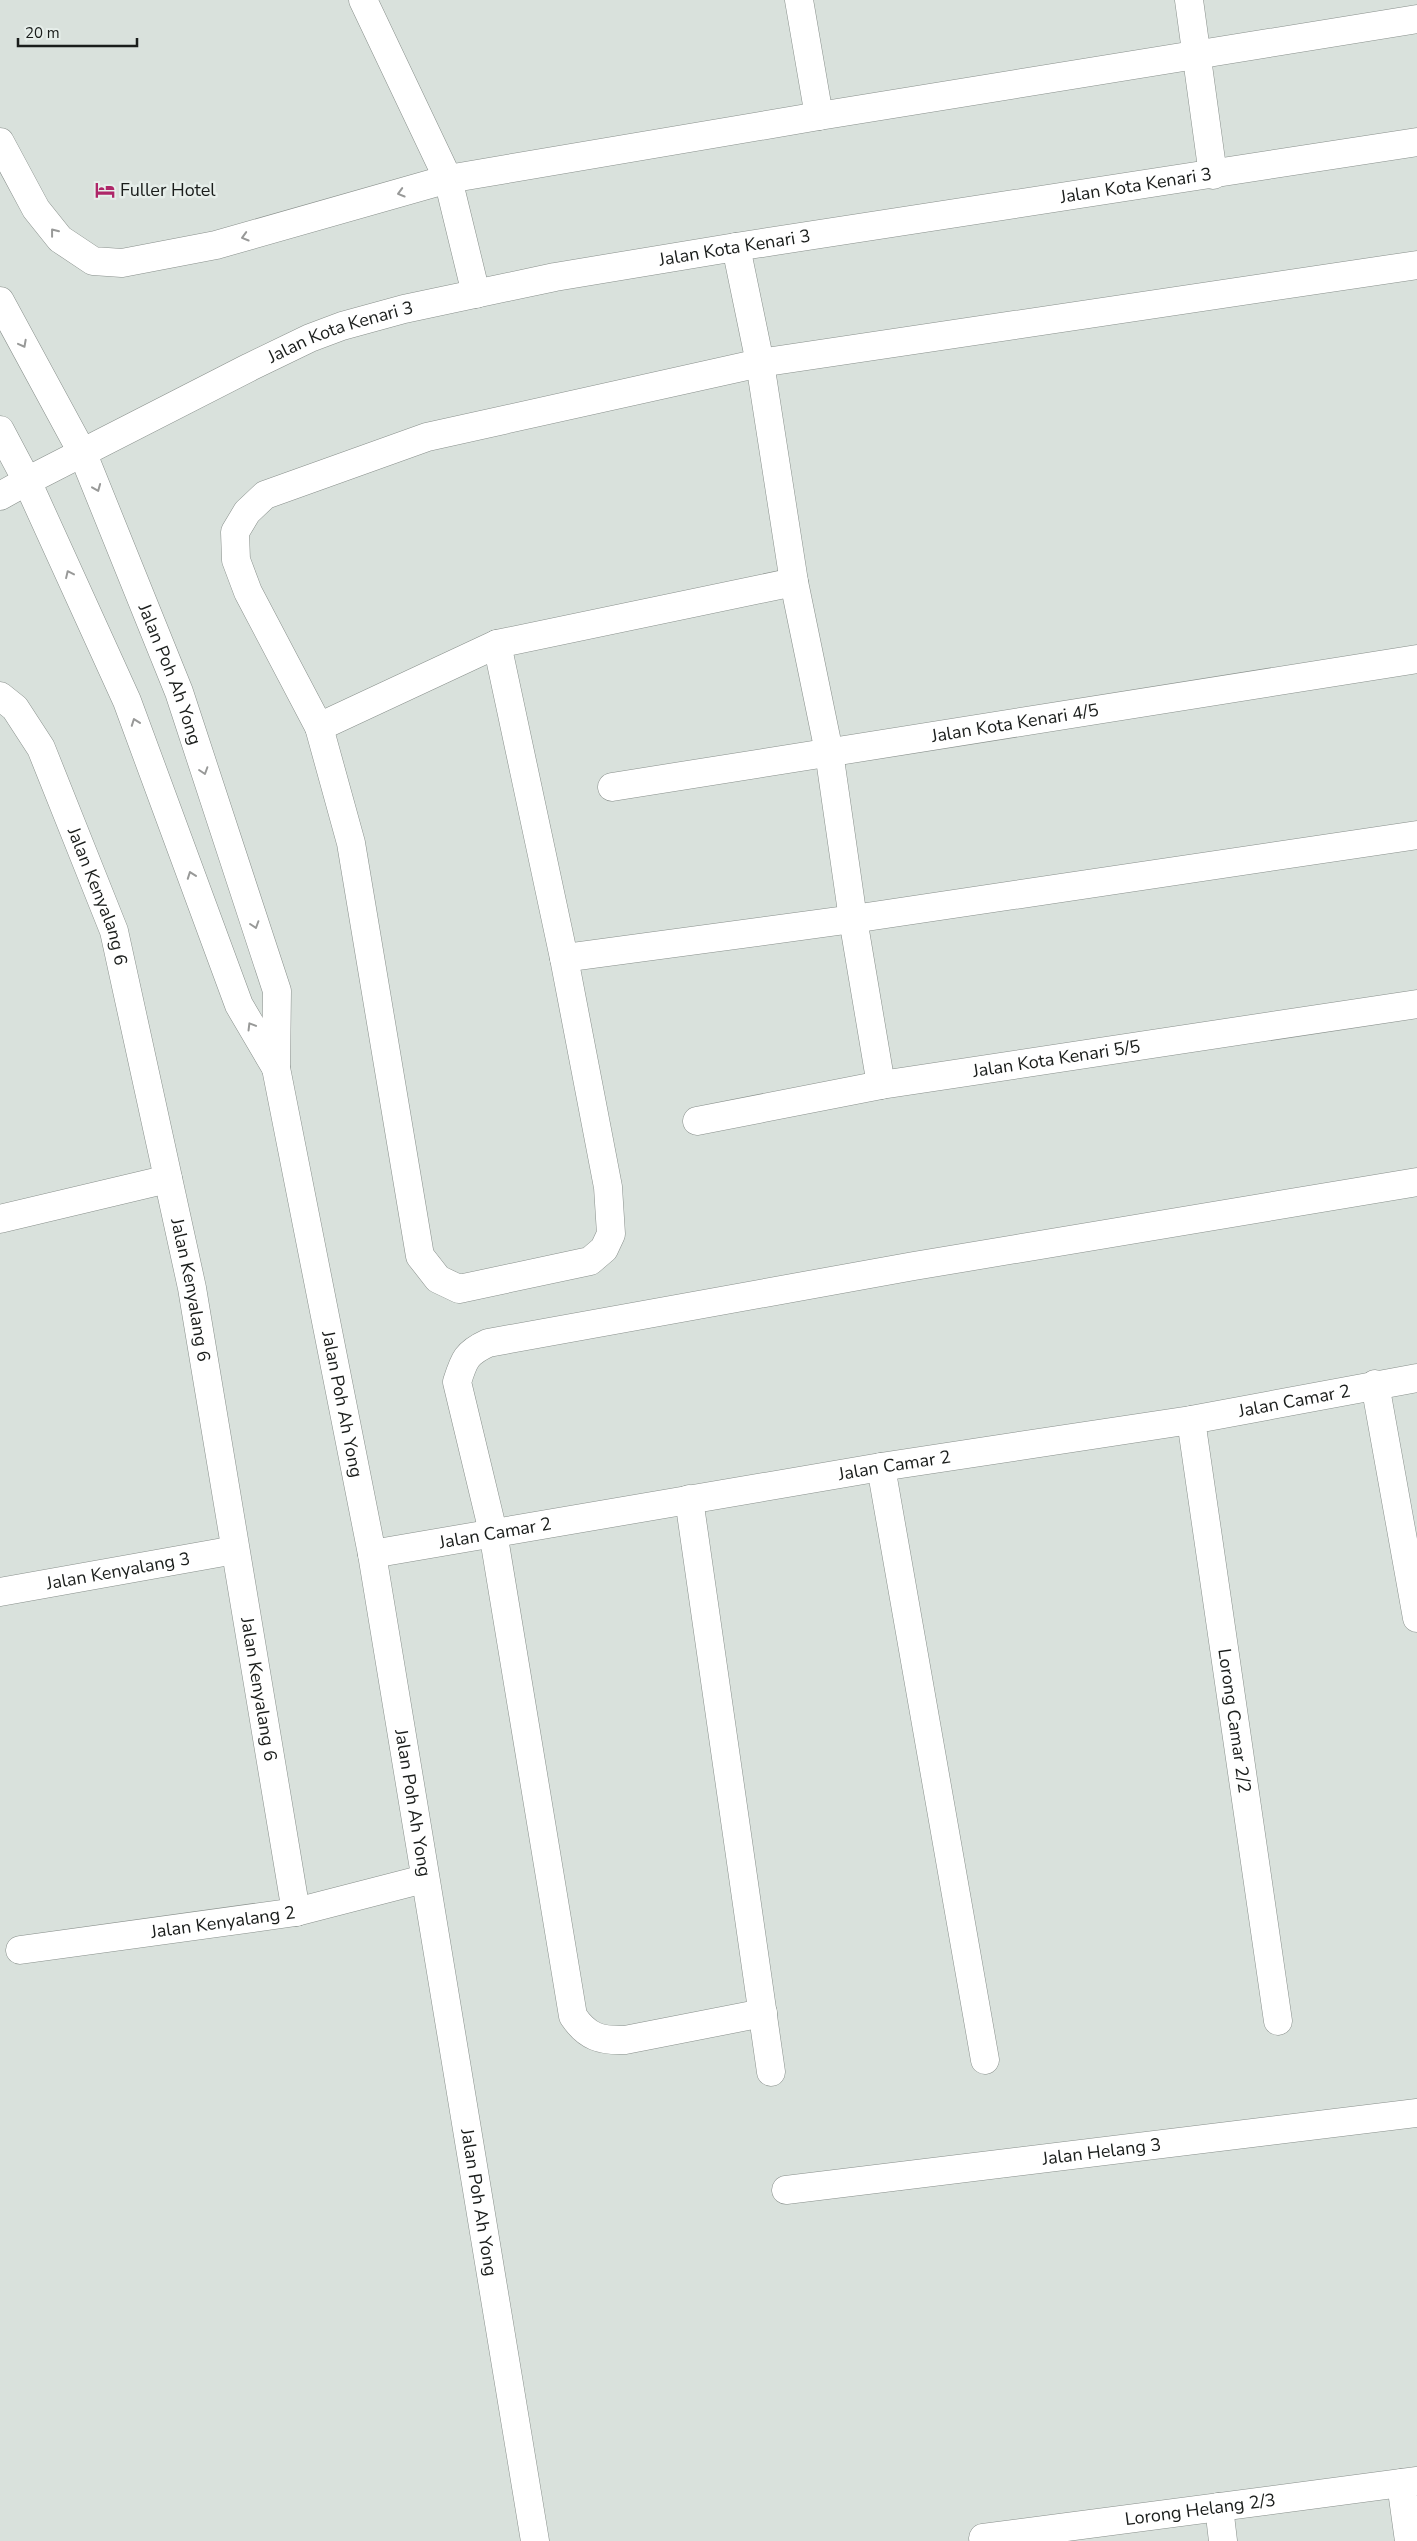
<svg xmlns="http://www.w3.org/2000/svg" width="1417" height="2541" viewBox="0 0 1417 2541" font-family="'Nunito Sans',sans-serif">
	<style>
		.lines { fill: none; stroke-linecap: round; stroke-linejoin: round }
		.minor-casing { stroke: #888f8b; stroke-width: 29 }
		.major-casing { stroke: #888f8b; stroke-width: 29 }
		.minor { stroke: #fff; stroke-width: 28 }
		.major { stroke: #fff; stroke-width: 28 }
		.oneway { stroke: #989998 }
		.labels { text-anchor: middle; stroke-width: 5; stroke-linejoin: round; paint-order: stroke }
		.street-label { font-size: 18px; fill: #1a1d1b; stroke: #e6eeea }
		.poi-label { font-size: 18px; fill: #1a1d1b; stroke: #e6eeea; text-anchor: start }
	</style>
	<rect width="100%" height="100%" fill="#d9e1dc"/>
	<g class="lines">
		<defs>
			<g id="minor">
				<path d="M363 0 448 179 476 294"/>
				<path d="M799 0 819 116"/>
				<path d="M1189 0 1213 175"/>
				<path d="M0 142 36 209 60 239 93 261 122 263 216 245 448 179 819 116 1417 19"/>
				<path d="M736 247 760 363 794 582 829 752 853 919 881 1085"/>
				<path d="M0 496 27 481"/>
				<path d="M497 644 564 958 608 1187 611 1234 604 1249 590 1261 459 1289 438 1279 420 1256 351 843 319 727 248 592 236 560 235 532 247 512 265 495 427 437 760 363 1417 265"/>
				<path id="s1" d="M0 696 15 708 41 748 114 931 192 1288 296 1912"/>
				<path d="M319 727 497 644 794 582"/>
				<path id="s2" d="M612 787 1417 659"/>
				<path d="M564 958 853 919 1417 835"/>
				<path id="s3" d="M697 1121 881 1085 1417 1004"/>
				<path d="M0 1219 168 1179"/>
				<path d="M1375 1384 1417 1618"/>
				<path id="s4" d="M1191 1420 1278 2021"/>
				<path d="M881 1467 985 2060"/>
				<path d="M689 1499 771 2072"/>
				<path id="s5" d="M372 1554 881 1467 1191 1420 1417 1378"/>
				<path id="s6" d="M0 1592 235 1550"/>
				<path id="s7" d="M20 1950 296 1912 424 1879"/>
				<path d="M763 2013 625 2040C601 2041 587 2037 573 2016L493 1532 457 1382C464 1360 466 1353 488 1343L914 1266 1417 1182"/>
				<path id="s8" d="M786 2190 1417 2113"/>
				<path d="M1401 2483 1409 2541"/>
				<path d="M1219 2507 1223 2541"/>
				<path id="s9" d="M983 2538 1417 2481"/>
			</g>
			<g id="major">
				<path id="s10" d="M0 301 83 454 179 692 277 991 276 1068 372 1554 535 2541"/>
				<path d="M0 430 27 481 127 701 239 1005 276 1068"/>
				<path id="s11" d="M27 481 250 367 310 338 342 326 404 309 555 277 736 247 1417 142"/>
			</g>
		</defs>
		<!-- minor casing -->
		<use href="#minor" class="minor-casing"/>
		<!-- major casing -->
		<use href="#major" class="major-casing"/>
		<!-- minor -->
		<use href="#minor" class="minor"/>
		<!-- major -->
		<use href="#major" class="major"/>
	</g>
	<!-- one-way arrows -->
	<defs><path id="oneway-chevron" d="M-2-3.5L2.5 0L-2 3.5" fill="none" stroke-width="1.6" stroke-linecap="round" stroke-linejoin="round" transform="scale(1.25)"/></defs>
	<g class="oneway">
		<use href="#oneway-chevron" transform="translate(401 193) rotate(164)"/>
		<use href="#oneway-chevron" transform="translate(54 232) rotate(-128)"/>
		<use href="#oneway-chevron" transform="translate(245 237) rotate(164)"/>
		<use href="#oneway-chevron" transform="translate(23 344) rotate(62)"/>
		<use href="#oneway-chevron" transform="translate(97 488) rotate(68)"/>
		<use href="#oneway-chevron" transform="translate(69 574) rotate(-115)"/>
		<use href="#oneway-chevron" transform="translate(135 722) rotate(-110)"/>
		<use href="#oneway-chevron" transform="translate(204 771) rotate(72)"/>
		<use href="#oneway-chevron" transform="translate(191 875) rotate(-110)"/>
		<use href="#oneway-chevron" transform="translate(255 925) rotate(72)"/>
		<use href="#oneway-chevron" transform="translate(251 1026) rotate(-121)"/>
	</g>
	<!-- icons -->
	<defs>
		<symbol id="hotel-bare" viewBox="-9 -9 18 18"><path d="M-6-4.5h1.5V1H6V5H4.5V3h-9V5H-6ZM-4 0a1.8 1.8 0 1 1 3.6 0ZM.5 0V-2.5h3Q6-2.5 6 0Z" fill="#ae2668" stroke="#e6eeea" stroke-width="2.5" paint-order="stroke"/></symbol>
	</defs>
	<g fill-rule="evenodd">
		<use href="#hotel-bare" x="91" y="176" width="28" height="28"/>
	</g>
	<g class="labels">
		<!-- street labels -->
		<g class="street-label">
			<text dy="6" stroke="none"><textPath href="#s11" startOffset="1158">Jalan Kota Kenari 3</textPath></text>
			<text dy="6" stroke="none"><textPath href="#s11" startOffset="752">Jalan Kota Kenari 3</textPath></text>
			<text dy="6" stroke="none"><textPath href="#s11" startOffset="348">Jalan Kota Kenari 3</textPath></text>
			<text dy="6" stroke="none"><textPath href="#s10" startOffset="411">Jalan Poh Ah Yong</textPath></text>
			<text dy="6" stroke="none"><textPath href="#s2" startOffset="408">Jalan Kota Kenari 4/5</textPath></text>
			<text dy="6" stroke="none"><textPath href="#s1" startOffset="226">Jalan Kenyalang 6</textPath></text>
			<text dy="6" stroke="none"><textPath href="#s3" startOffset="365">Jalan Kota Kenari 5/5</textPath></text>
			<text dy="6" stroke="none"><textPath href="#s1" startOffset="631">Jalan Kenyalang 6</textPath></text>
			<text dy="6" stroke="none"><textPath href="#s5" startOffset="935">Jalan Camar 2</textPath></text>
			<text dy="6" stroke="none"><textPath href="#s10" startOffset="1165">Jalan Poh Ah Yong</textPath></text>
			<text dy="6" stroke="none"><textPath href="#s5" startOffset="530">Jalan Camar 2</textPath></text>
			<text dy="6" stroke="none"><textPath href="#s5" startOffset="125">Jalan Camar 2</textPath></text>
			<text dy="6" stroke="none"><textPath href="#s6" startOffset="120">Jalan Kenyalang 3</textPath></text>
			<text dy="6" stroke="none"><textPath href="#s1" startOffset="1036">Jalan Kenyalang 6</textPath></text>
			<text dy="6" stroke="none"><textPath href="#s4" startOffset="304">Lorong Camar 2/2</textPath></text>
			<text dy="6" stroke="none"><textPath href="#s10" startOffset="1570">Jalan Poh Ah Yong</textPath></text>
			<text dy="6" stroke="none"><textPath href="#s7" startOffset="205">Jalan Kenyalang 2</textPath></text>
			<text dy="6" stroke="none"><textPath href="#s8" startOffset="318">Jalan Helang 3</textPath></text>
			<text dy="6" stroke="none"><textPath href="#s10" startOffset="1975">Jalan Poh Ah Yong</textPath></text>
			<text dy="6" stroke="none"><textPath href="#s9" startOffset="219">Lorong Helang 2/3</textPath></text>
		</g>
		<!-- poi labels -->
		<g class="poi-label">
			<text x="120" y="196">Fuller Hotel</text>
		</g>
	</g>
	<!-- scale -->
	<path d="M18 38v8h119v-8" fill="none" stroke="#1a1d1b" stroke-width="2.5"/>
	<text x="25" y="38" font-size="15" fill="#1a1d1b" stroke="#e6eeea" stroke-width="4" paint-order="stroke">20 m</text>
</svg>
